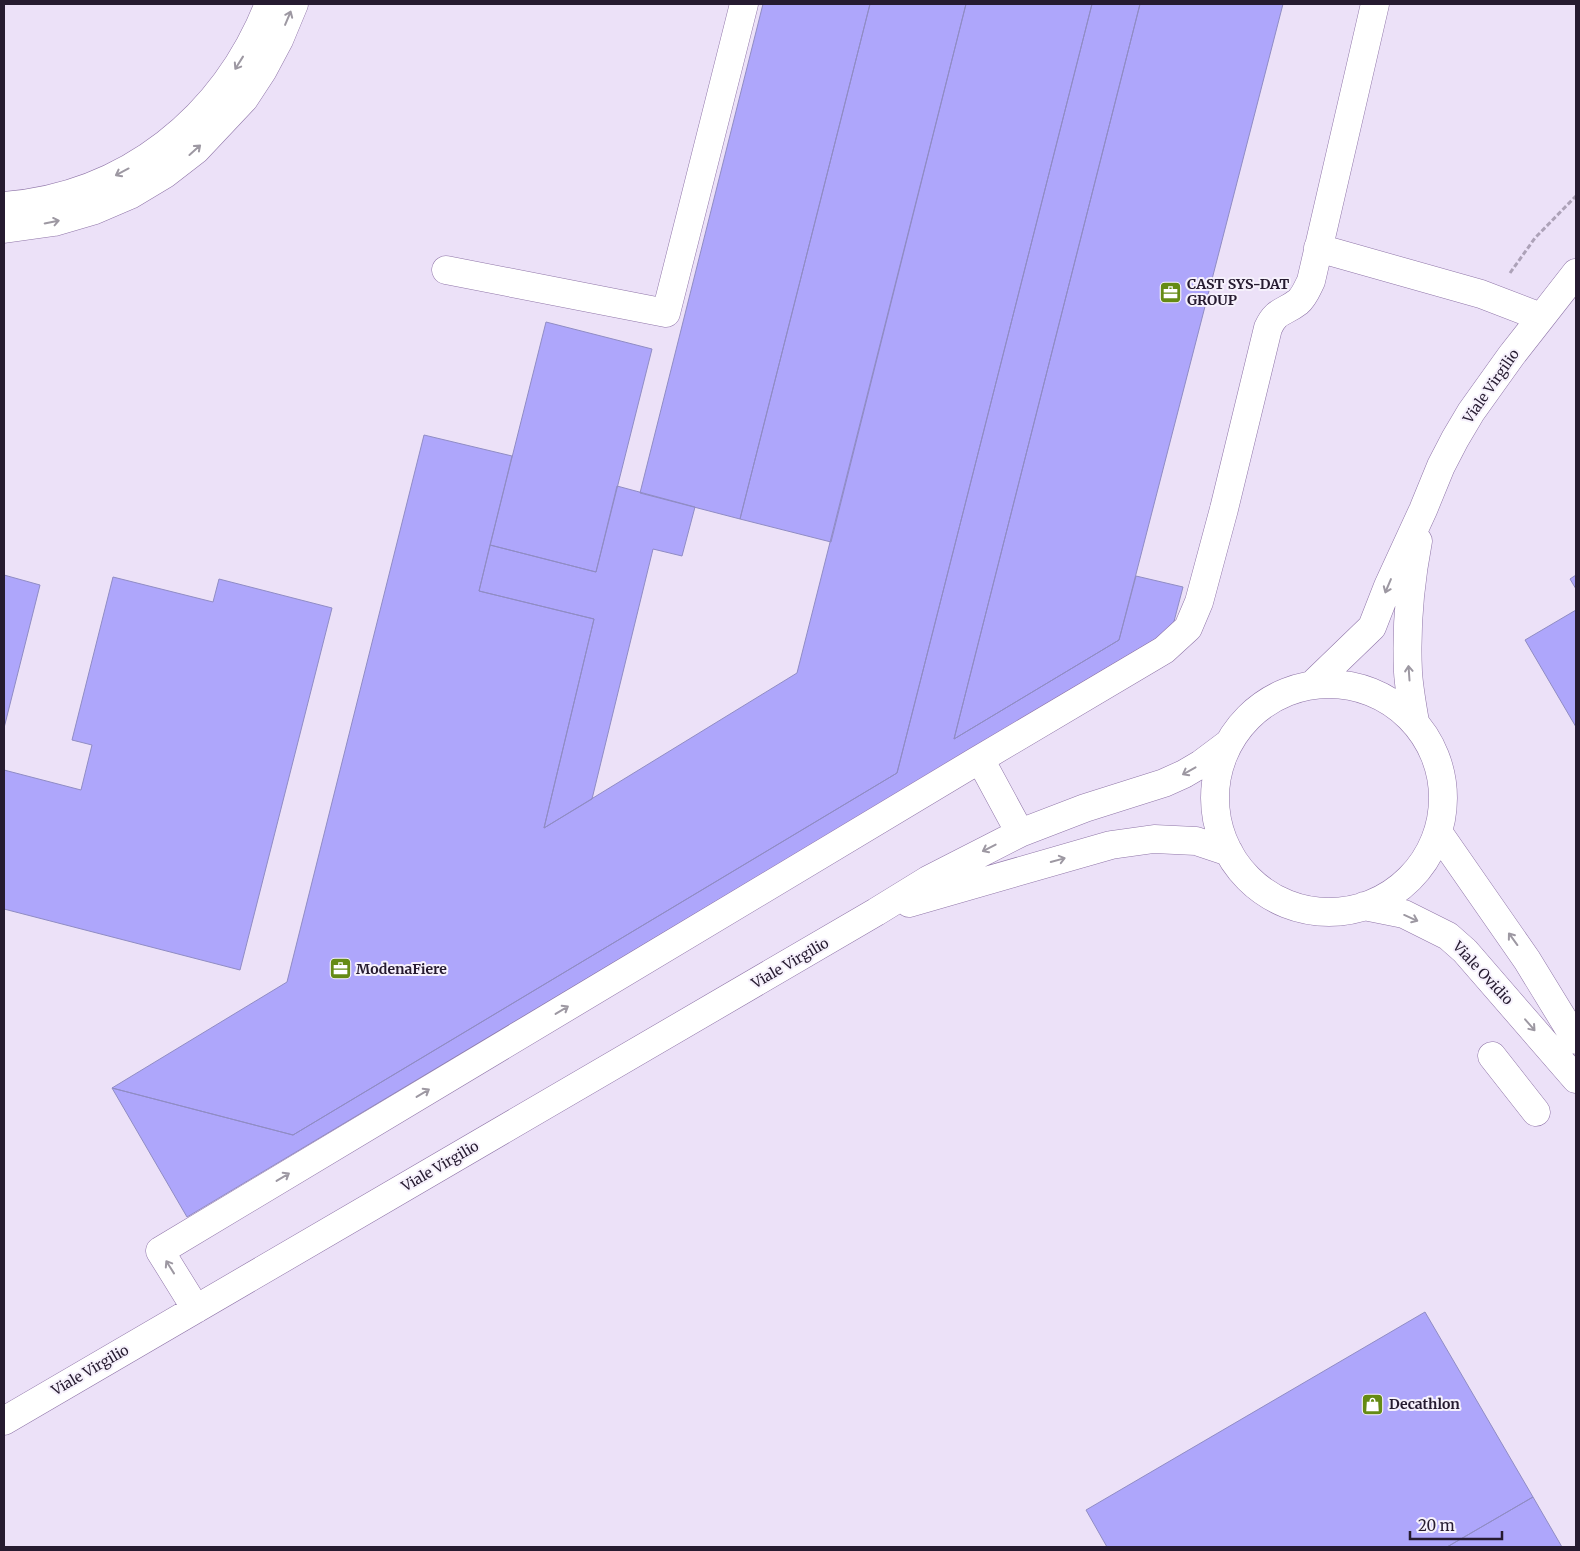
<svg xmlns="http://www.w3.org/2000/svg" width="1580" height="1551" viewBox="0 0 1580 1551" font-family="Merriweather,serif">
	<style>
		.building { fill: #aea6fb; stroke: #908cc4 }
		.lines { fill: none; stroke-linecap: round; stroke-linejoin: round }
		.minor-casing { stroke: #8f75a8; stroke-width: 29 }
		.highway-casing { stroke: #8f75a8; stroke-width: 29 }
		.path { stroke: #ada2b8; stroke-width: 3; stroke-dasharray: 5 2.5; stroke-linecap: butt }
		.minor { stroke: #fff; stroke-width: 28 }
		.highway { stroke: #fff; stroke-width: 28 }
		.oneway { stroke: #9d98a2 }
		.labels { text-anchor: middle; stroke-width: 4; stroke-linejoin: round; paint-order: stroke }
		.poi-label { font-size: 14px; font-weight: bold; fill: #261b30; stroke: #f6f1fc; text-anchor: start }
		.street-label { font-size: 14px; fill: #261b30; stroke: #f6f1fc }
	</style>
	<rect width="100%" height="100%" fill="#ece1f8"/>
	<!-- building -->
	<path class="building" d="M763 4H870L740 519 640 493Z
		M870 4H966L831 542 740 519Z
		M966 4H1092L897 773 293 1135 112 1088 287 982 424 435 512 456 479 591 594 619 544 828 797 673Z
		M1092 4H1140L954 739 1119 640 1136 576 1183 587 1172 629 187 1217 112 1088 293 1135 897 773Z
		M1140 4H1283L1119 640 954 739Z
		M546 322 652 349 596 572 490 545Z
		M617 486 695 507 682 556 653 549 592 799 544 828 594 619 479 591 490 545 596 572Z
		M4 575 40 585 4 728Z
		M1576 575V589L1570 579Z
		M113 577 213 602 219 579 332 608 240 970 4 909V770L81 790 92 745 72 740Z
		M1576 610V727L1525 640Z
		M1425 1312 1533 1497 1447 1547H1107L1086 1510Z
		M1533 1497 1562 1547H1447Z"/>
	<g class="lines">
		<defs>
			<path id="minor" d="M1318 248 1481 294 1541 317
				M446 270 666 313 744 4
				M1313 684 1372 627 1388 586 1423 510 1441 466 1455 439 1471 412 1511 356 1576 273
				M1215 798a114 114 0 1 1 228 0a114 114 0 1 1-228 0Z
				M1415 722C1412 705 1409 688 1408 672 1406 629 1410 583 1418 541
				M1438 832 1527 960 1576 1040
				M1020 833 980 759 1164 650 1188 628 1199 602 1224 509 1268 328C1276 310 1284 313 1298 302 1304 297 1307 289 1311 281L1375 4
				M909 903 1111 845 1154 839 1196 841 1229 852
				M1364 906 1404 914 1448 936 1465 951 1576 1079
				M1492 1056 1536 1112
				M196 1309 160 1251 980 759
				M4 1421 876 912 928 880 1020 833 1085 808 1164 783 1184 774 1201 764 1229 743"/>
			<path id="highway" d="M4 206C127 196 224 118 269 4
				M4 229 54 222 95 210 130 195 165 174 196 150 244 99 263 70 279 40 294 4"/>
		</defs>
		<!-- minor casing -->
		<use href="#minor" class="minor-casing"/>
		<!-- highway casing -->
		<use href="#highway" class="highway-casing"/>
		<!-- path -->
		<path class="path" d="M1510 273 1535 238 1576 196"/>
		<!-- minor -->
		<use href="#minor" class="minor"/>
		<!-- highway -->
		<use href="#highway" class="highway"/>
	</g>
	<!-- one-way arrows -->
	<defs><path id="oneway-shaft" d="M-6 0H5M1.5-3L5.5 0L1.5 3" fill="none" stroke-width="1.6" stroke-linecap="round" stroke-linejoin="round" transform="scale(1.25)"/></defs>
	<g class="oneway">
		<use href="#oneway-shaft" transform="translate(288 18) rotate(-67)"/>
		<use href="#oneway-shaft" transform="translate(239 63) rotate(122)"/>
		<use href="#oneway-shaft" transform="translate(195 150) rotate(-42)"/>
		<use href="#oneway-shaft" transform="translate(122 172) rotate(152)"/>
		<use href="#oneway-shaft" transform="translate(52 222) rotate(-11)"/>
		<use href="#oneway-shaft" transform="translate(1388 586) rotate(113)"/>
		<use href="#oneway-shaft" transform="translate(1409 673) rotate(-94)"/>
		<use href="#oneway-shaft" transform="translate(1189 771) rotate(151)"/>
		<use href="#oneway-shaft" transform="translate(989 848) rotate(153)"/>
		<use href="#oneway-shaft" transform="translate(1058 860) rotate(-15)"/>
		<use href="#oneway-shaft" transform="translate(1411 918) rotate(24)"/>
		<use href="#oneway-shaft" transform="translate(1513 939) rotate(-126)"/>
		<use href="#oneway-shaft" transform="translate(562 1010) rotate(-31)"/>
		<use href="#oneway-shaft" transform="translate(1530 1025) rotate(49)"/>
		<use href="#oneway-shaft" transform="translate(423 1093) rotate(-31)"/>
		<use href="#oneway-shaft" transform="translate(283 1177) rotate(-31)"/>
		<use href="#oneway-shaft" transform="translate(170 1267) rotate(-122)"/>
	</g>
	<!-- icons -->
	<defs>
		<symbol id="office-square" viewBox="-11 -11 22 22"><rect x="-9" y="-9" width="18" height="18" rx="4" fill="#658b14" stroke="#f6f1fc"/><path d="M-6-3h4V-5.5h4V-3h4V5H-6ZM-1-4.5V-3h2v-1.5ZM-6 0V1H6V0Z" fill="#fff"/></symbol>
		<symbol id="shop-square" viewBox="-11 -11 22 22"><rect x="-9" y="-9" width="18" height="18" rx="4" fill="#658b14" stroke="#f6f1fc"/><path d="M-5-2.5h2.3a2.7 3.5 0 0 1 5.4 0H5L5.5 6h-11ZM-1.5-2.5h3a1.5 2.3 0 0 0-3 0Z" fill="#fff"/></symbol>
	</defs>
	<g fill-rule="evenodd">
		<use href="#office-square" x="1158" y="280" width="25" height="25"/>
		<use href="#office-square" x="328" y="956" width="25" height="25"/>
		<use href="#shop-square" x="1360" y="1392" width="25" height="25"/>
	</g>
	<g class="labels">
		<!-- poi labels -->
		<g class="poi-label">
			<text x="1187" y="289">CAST SYS-DAT<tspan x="1187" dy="16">GROUP</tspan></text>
			<text x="356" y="974">ModenaFiere</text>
			<text x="1389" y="1409">Decathlon</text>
		</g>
		<!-- street labels -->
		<g class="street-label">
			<text transform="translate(1491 386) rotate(-55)" y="5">Viale Virgilio</text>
			<text transform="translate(790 963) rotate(-30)" y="5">Viale Virgilio</text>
			<text transform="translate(1483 973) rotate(47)" y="5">Viale Ovidio</text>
			<text transform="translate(440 1166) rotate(-30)" y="5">Viale Virgilio</text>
			<text transform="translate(90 1370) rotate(-30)" y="5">Viale Virgilio</text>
		</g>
	</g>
	<!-- border -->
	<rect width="1580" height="1551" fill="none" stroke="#261b30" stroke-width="10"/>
	<!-- scale -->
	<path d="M1410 1531v8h92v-8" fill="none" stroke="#261b30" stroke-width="2.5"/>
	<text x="1418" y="1531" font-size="15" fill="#261b30" stroke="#f6f1fc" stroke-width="4" paint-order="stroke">20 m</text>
</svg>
